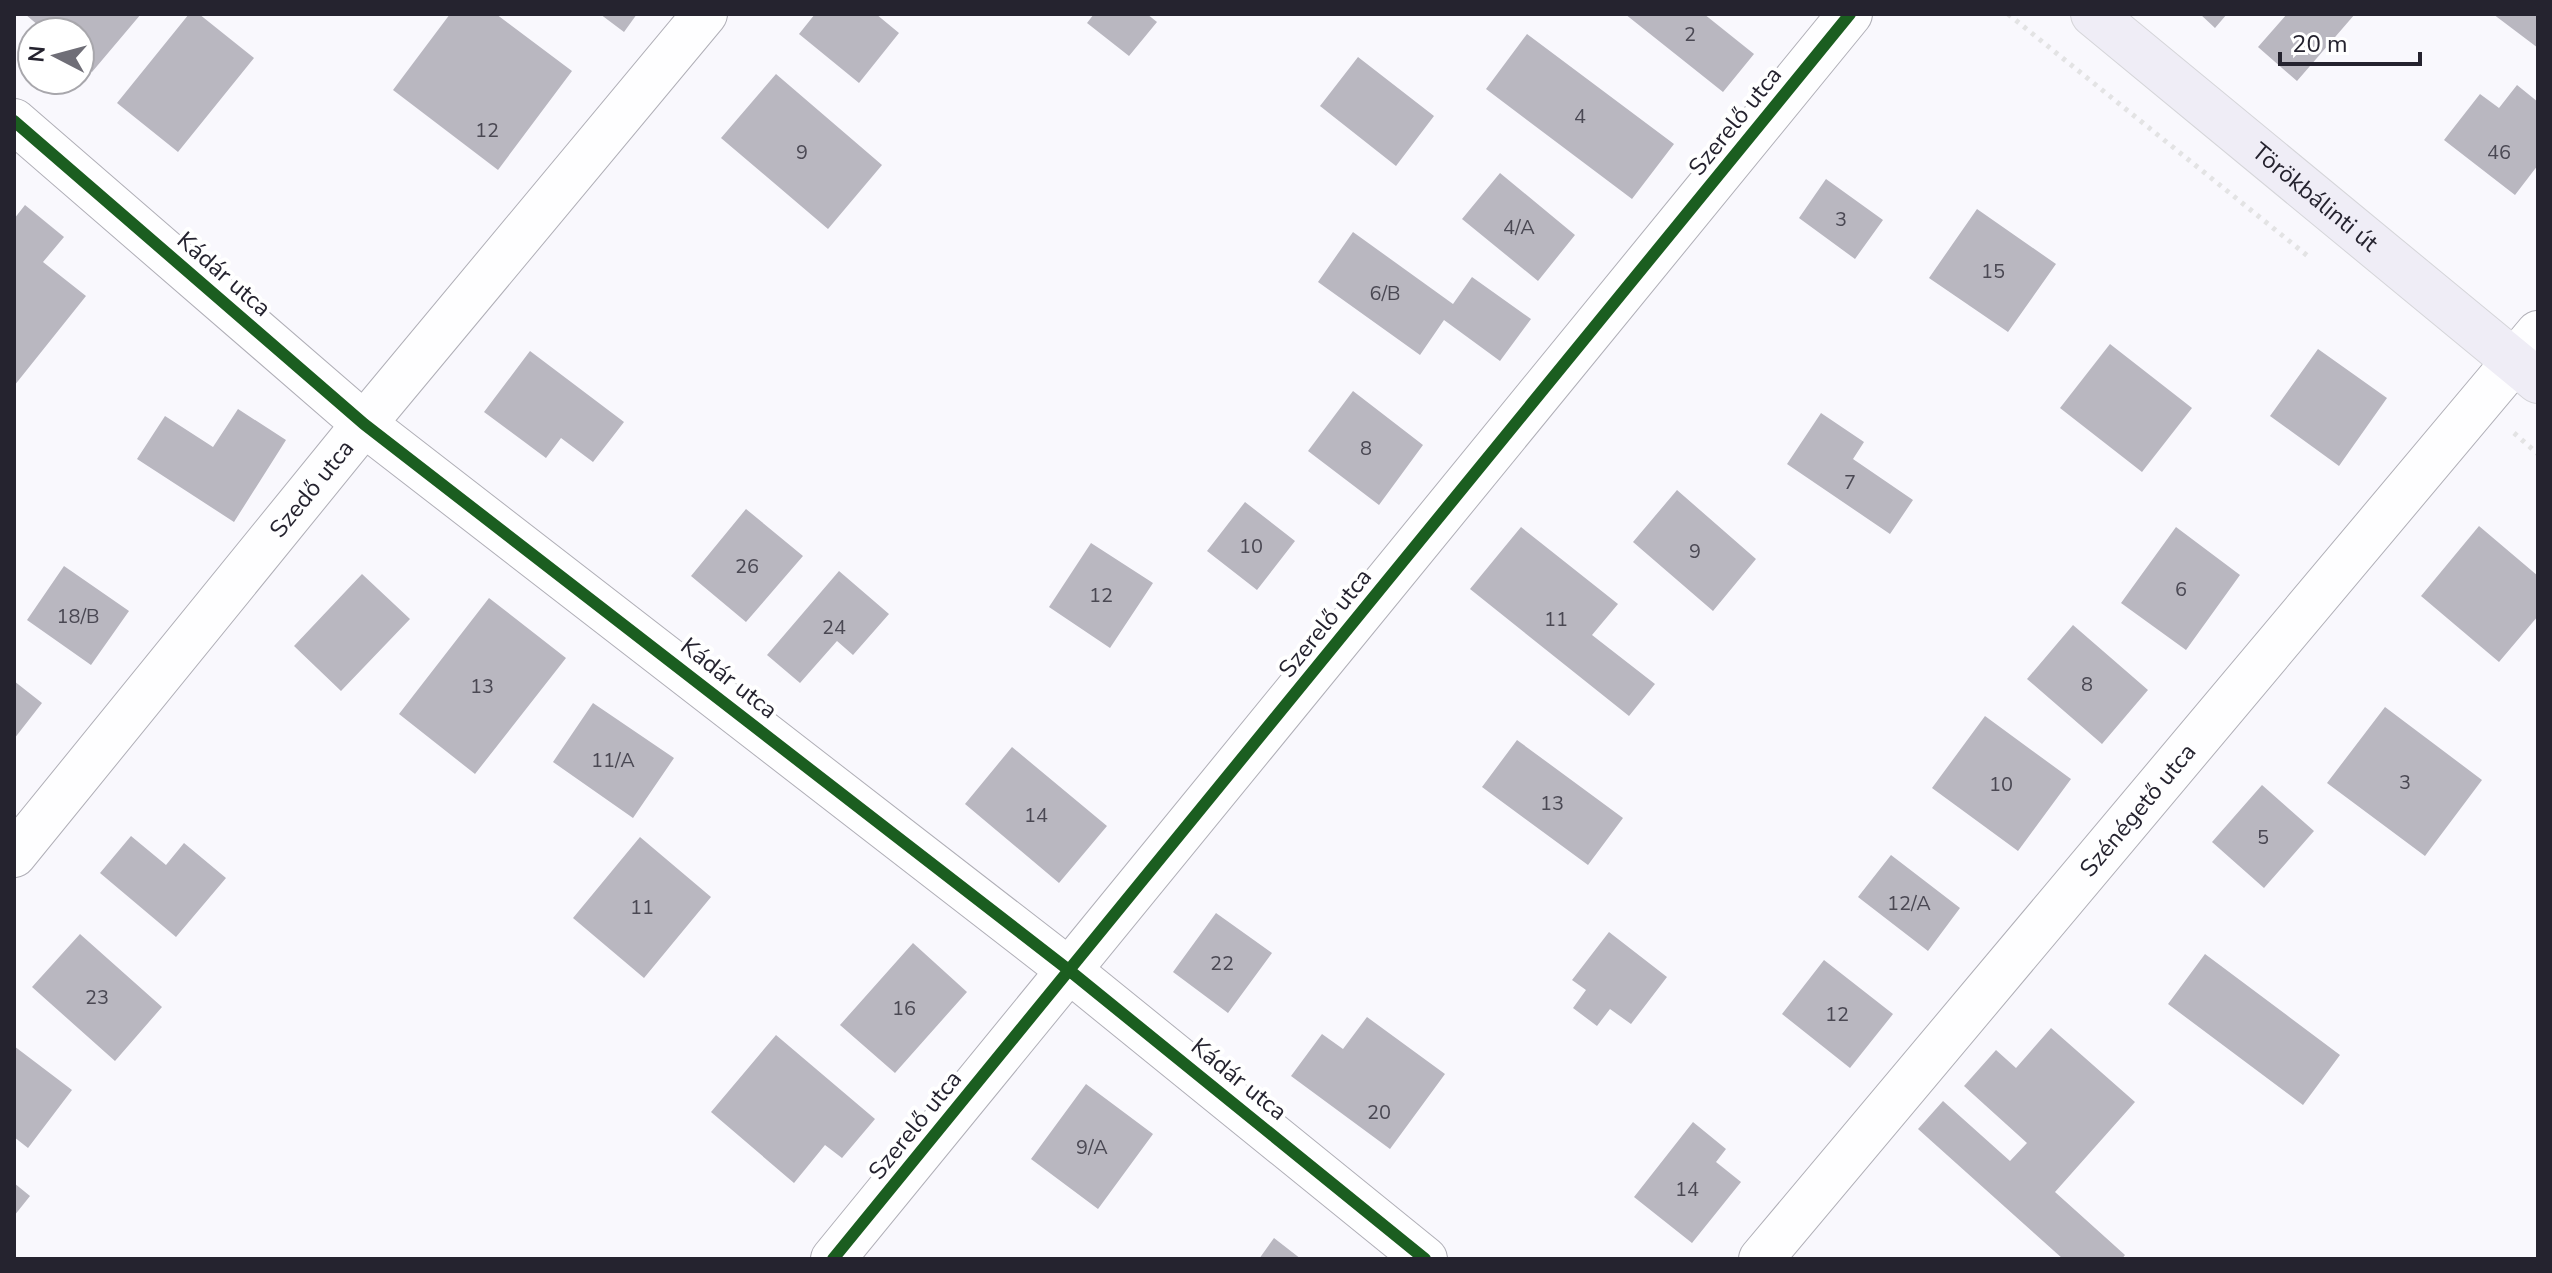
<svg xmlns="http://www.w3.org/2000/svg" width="2552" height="1273" viewBox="0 0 2552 1273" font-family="'Nunito Sans',sans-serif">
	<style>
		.building { fill: #b9b7c0 }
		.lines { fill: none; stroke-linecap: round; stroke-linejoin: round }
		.minor-casing { stroke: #b0afb7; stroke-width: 46 }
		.major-casing { stroke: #d5d5d9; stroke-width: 46 }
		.path { stroke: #e3e3e4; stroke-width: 5; stroke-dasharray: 4 6; stroke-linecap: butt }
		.minor { stroke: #fefeff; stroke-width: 44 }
		.major { stroke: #efedf6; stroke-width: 44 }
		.cycleway-casing { stroke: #fff; stroke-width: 17 }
		.cycleway { stroke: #1b5e20; stroke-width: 12 }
		.labels { text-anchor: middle; stroke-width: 8; stroke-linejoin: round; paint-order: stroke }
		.number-label { font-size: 20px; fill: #4a4853 }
		.street-label { font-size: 24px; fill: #25232f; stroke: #fff }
	</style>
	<rect width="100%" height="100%" fill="#f9f8fd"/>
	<!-- building -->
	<path class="building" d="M25 14H141L92 72 80 61V32H46Z
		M189 14H199L254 58 178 152 117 103Z
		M450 14H496L572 71 498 170 393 90Z
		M600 14H637L624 32Z
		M815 14H876L899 33 859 83 799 34Z
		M1094 14H1147L1157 22 1129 56 1087 23Z
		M1625 14H1704L1754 54 1723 92Z
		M2200 14H2227L2215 28Z
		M2287 14H2355L2297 81 2258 47Z
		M2493 14H2538V48Z
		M1527 34 1674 144 1632 199 1486 89Z
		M1358 57 1434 116 1396 166 1320 106Z
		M776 74 882 165 828 229 721 138Z
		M2517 85 2538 102V165L2515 195 2444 140 2480 94 2499 108Z
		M1500 173 1575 235 1538 281 1462 219Z
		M1826 179 1883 220 1855 259 1799 218Z
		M25 205 64 237 43 262 86 296 14 386V219Z
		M1977 209 2056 264 2008 332 1929 278Z
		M1353 232 1453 304 1472 277 1531 319 1500 361 1444 320 1420 355 1318 282Z
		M2110 344 2192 408 2142 472 2060 408Z
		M2318 349 2387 398 2339 466 2270 416Z
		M530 351 624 422 593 462 561 438 546 458 484 412Z
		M1353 391 1423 445 1379 505 1308 451Z
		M238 409 286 440 234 522 137 459 165 416 213 447Z
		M1821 413 1864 442 1853 459 1913 500 1890 534 1787 464Z
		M1677 490 1756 559 1713 611 1633 542Z
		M1245 502 1295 541 1257 590 1207 551Z
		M746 509 803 556 746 622 691 576Z
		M2479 526 2538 576V616L2499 662 2421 596Z
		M1521 527 1618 604 1592 635 1655 684 1629 716 1470 589Z
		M2176 527 2240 575 2186 650 2121 603Z
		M1091 543 1153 583 1110 648 1049 607Z
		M64 566 129 611 91 665 27 620Z
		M839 571 889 614 853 655 837 641 800 683 767 655Z
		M362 574 410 619 341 691 294 646Z
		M489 598 566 658 475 774 399 714Z
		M2073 625 2148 690 2102 744 2027 679Z
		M14 681 42 703 14 739Z
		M593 703 674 758 633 818 553 762Z
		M2385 707 2482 780 2425 856 2327 783Z
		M1985 716 2071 779 2018 851 1932 788Z
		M1517 740 1623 818 1588 865 1482 787Z
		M1012 747 1107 826 1059 883 965 804Z
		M2262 785 2314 831 2264 888 2212 842Z
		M131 836 166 865 184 843 226 878 176 937 100 873Z
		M640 837 711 897 644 978 573 918Z
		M1891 855 1960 908 1928 951 1858 897Z
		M1216 913 1272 953 1228 1013 1173 972Z
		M1609 932 1667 977 1631 1024 1610 1009 1597 1026 1573 1008 1586 990 1572 980Z
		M80 934 162 1007 115 1061 32 987Z
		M913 943 967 992 895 1073 840 1025Z
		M2205 954 2340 1055 2303 1105 2168 1004Z
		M1824 960 1893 1014 1850 1068 1782 1014Z
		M1367 1017 1445 1074 1390 1149 1291 1076 1322 1034 1343 1049Z
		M2051 1028 2135 1102 2055 1192 2125 1255 2122 1259H2063L1918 1129 1943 1101 2010 1161 2027 1143 1964 1086 1996 1050 2016 1068Z
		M776 1035 875 1119 842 1158 825 1145 794 1183 711 1112Z
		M14 1046 72 1090 28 1148 14 1137Z
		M1086 1084 1153 1134 1098 1209 1031 1159Z
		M1693 1122 1726 1149 1716 1162 1741 1182 1692 1243 1634 1197Z
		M14 1183 30 1196 14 1216Z
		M1274 1238 1301 1259H1259Z"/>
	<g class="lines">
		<defs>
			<g id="minor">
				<path d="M14 121 364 424 1070 971 1425 1259"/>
				<path id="s1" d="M14 855 364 424 705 14"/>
				<path d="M833 1259 1850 14"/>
				<path id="s2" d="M1761 1259 2538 333"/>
			</g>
			<g id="major">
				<path id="s3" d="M2093 14 2538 381"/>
			</g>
		</defs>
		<!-- minor casing -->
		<use href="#minor" class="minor-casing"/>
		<!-- major casing -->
		<use href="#major" class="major-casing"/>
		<!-- path -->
		<path class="path" d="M2008 14 2309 257
			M2514 433 2538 454"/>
		<!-- minor -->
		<use href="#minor" class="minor"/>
		<!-- major -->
		<use href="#major" class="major"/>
		<defs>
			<path id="cycleway" d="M14 121 364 424 1070 971 1425 1259
				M833 1259 1850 14"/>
		</defs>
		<!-- cycleway casing -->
		<use href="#cycleway" class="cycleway-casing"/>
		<!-- cycleway -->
		<use href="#cycleway" class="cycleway"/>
	</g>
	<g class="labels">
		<!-- number labels -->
		<g class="number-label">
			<text x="1690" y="41">2</text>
			<text x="1580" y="123">4</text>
			<text x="487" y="137">12</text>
			<text x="802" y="159">9</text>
			<text x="2499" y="159">46</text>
			<text x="1841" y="226">3</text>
			<text x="1519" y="234">4/A</text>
			<text x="1993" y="278">15</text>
			<text x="1385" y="300">6/B</text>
			<text x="1366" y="455">8</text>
			<text x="1850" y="489">7</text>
			<text x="1251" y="553">10</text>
			<text x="1695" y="558">9</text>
			<text x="747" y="573">26</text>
			<text x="2181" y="596">6</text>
			<text x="1101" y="602">12</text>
			<text x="78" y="623">18/B</text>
			<text x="1556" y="626">11</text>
			<text x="834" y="634">24</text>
			<text x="2087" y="691">8</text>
			<text x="482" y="693">13</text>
			<text x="613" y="767">11/A</text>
			<text x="2405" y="789">3</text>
			<text x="2001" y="791">10</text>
			<text x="1552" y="810">13</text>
			<text x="1036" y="822">14</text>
			<text x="2263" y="844">5</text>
			<text x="1909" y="910">12/A</text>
			<text x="642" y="914">11</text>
			<text x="1222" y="970">22</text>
			<text x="97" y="1004">23</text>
			<text x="904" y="1015">16</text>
			<text x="1837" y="1021">12</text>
			<text x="1379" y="1119">20</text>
			<text x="1092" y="1154">9/A</text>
			<text x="1687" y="1196">14</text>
		</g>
		<!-- street labels -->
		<g class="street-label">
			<text transform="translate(1735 121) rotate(-51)" y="8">Szerelő utca</text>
			<text dy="8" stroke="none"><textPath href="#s3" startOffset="288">Törökbálinti út</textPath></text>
			<text transform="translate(224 274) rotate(41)" y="8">Kádár utca</text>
			<text dy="8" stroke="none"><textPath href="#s1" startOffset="472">Szedő utca</textPath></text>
			<text transform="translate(1325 623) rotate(-51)" y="8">Szerelő utca</text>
			<text transform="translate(729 678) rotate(38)" y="8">Kádár utca</text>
			<text dy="8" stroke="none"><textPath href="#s2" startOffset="586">Szénégető utca</textPath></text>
			<text transform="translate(1239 1079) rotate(39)" y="8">Kádár utca</text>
			<text transform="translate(915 1125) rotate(-51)" y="8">Szerelő utca</text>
		</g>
	</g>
	<!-- border -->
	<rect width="2552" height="1273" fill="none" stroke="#25232f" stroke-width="32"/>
	<!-- north arrow -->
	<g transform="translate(56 56) rotate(276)"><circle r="38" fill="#ffffff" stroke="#a8a7ac" stroke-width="2"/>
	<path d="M0-6L14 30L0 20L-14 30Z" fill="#6f6e77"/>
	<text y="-12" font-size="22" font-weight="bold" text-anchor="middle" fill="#25232f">N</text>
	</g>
	<!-- scale -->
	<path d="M2280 52v12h140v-12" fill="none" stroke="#25232f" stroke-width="4"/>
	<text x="2292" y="52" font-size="24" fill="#25232f" stroke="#ffffff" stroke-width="6" paint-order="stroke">20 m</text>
</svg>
